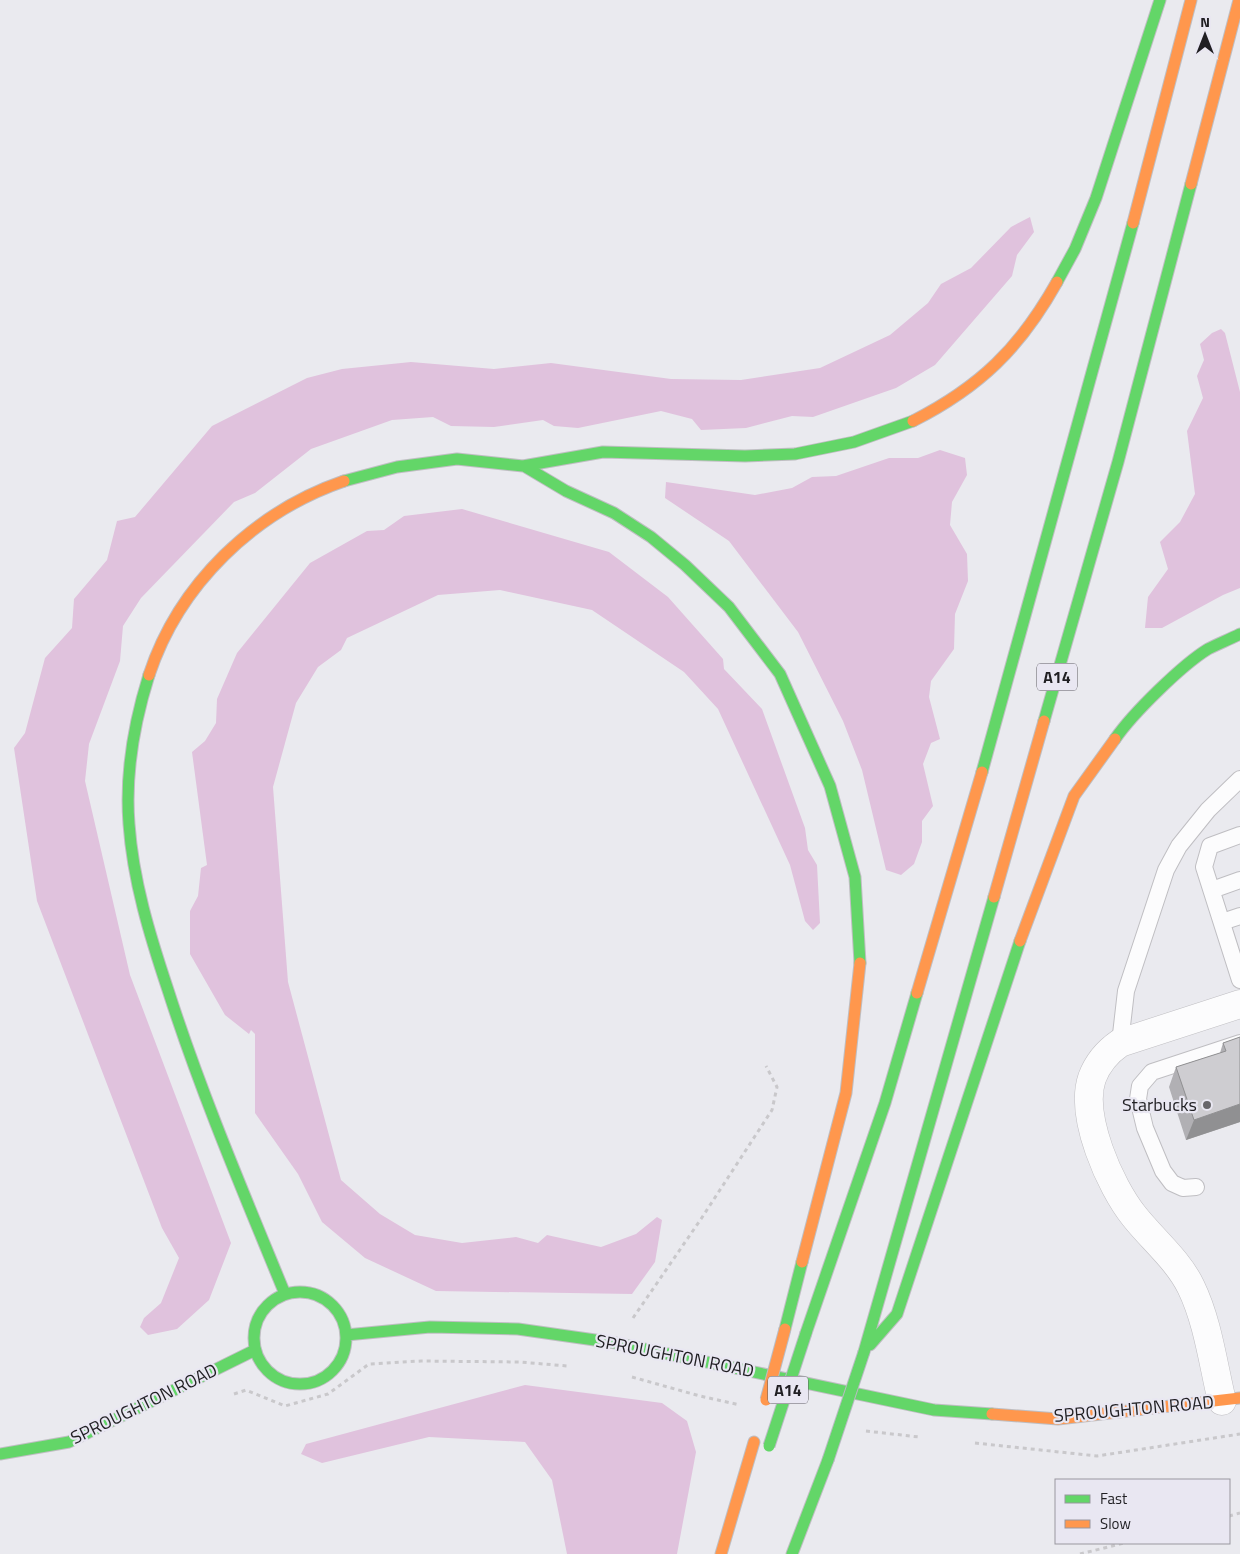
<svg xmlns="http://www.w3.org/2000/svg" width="1240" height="1554" viewBox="0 0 1240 1554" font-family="'Titillium Web',sans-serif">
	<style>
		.forest { fill: #e0c2dd }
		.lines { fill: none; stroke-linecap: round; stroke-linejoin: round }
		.lane-casing { stroke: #bfbec2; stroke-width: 18 }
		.street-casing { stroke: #bfbec2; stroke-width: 29 }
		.fast-casing { stroke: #bfbec2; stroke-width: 13 }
		.slow-casing { stroke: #bfbec2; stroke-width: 13 }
		.path { stroke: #c9c8cb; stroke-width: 3; stroke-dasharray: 4 4; stroke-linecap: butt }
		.lane { stroke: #fcfcfd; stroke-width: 16 }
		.street { stroke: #fcfcfd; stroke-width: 28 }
		.fast { stroke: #63d668; stroke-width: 11 }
		.slow { stroke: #ff974d; stroke-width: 11 }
		.fast-bridge-casing { stroke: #babcc4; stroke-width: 13; stroke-linecap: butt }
		.slow-bridge-casing { stroke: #babcc4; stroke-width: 13; stroke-linecap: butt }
		.fast-bridge { stroke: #63d668; stroke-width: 11 }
		.slow-bridge { stroke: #ff974d; stroke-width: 11 }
		.wall { fill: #b1b0b4 }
		.shaded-wall { fill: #909092 }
		.building { fill: #cecdd1; stroke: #909092 }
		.poi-dot { fill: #67666a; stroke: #e9e7f2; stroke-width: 2 }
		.labels { text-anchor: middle; stroke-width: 4.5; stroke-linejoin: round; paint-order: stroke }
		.shield { fill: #e9e7f2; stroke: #5c5b61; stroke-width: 1 }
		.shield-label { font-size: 16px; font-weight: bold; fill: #201f23 }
		.poi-label { font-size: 18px; fill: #201f23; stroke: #e9e7f2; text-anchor: end }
		.street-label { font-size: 18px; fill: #201f23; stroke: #e9e7f2 }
	</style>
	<rect width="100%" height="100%" fill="#eaeaef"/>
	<!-- forest -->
	<path class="forest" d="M1030 217 1034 232 1017 255 1012 276 935 365 896 388 813 417 792 416 746 428 701 430 692 419 661 411 578 428 554 426 543 420 494 427 451 426 433 417 392 420 311 449 255 493 234 502 141 598 123 626 120 661 89 744 85 781 130 975 231 1243 209 1300 177 1329 148 1335 140 1327 144 1318 161 1303 179 1258 162 1228 37 901 14 748 25 733 45 658 72 628 74 599 107 560 117 521 135 517 212 426 307 378 342 369 411 362 494 369 551 363 671 379 741 380 820 368 890 335 928 303 941 284 971 268 1011 227Z
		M1221 329 1225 333 1240 392V588L1223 595 1162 628H1145L1148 597 1168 569 1160 542 1180 522 1195 494 1187 431 1203 398 1197 376 1204 360 1200 344 1212 333Z
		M940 450 965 458 967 475 952 502 950 525 967 554 968 581 955 614 954 649 931 681 929 697 940 739 931 743 923 764 933 806 922 821V842L914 864 901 875 886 870 862 770 843 721 798 632 729 541 665 498 666 482 755 495 792 488 812 477 836 476 889 458H918Z
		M462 509 609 552 668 597 723 659 724 669 762 709 805 828 808 850 817 865 820 923 813 930 805 921 790 865 718 709 684 672 592 610 500 590 438 595 347 638 341 650 318 667 296 703 273 787 288 982 341 1180 380 1214 415 1235 462 1243 516 1237 538 1243 547 1235 601 1247 636 1234 657 1217 662 1220 655 1262 632 1294 436 1291 365 1258 322 1222 298 1174 255 1113V1034L251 1030 249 1034 225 1015 190 954V911L198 896 201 868 207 865 192 752 205 741 216 723 217 699 237 653 310 563 367 531 384 530 404 516Z
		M525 1385 662 1403 687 1421 696 1452 677 1554H567L552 1480 525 1442 429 1437 322 1463 301 1454 306 1444Z"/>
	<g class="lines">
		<defs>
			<path id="lane" d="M1240 835 1210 846 1204 867 1240 980
				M1212 890 1240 880
				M1222 922 1240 916
				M1120 1043 1126 991 1166 870 1179 846 1208 810 1240 779
				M1196 1187 1183 1188 1172 1183 1163 1171 1145 1128 1138 1099 1140 1086 1152 1072 1240 1043"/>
			<path id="street" d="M1222 1401C1213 1364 1208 1322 1191 1287 1178 1260 1153 1240 1134 1216 1110 1186 1079 1116 1092 1078 1098 1062 1107 1052 1120 1043L1240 1004"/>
			<path id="fast" d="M1057 282 1075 249 1096 198 1160 0
				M524 466 566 491 614 513 651 537 685 565 729 607 780 674 830 786 855 877 860 963
				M344 481 397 467 457 459 523 466 603 452 745 456 795 454 854 442 913 421
				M149 675C134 723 125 773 129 824 133 881 150 936 168 990 201 1093 244 1194 285 1294
				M1044 721 1118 462 1191 184
				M1115 739C1133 713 1182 665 1208 649 1218 644 1230 639 1240 634
				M982 772 1133 223
				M254 1338a46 46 0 1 1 92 0a46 46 0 1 1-92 0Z
				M785 1329 802 1262
				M806 1333 885 1103 917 993
				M346 1335 430 1327 518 1329 616 1343 934 1410 992 1414
				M870 1345 897 1314 1020 941
				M864 1352 994 897
				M0 1454 69 1442 255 1350
				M792 1554 828 1460"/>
			<path id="slow" d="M1191 184 1239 0
				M1133 223 1191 0
				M913 421C980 387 1020 348 1057 282
				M149 675C179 584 254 512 344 481
				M994 897 1044 721
				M1020 941 1074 796 1115 739
				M917 993 982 772
				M802 1262 846 1093 860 963
				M992 1414 1058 1419 1240 1398
				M721 1554 754 1442"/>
		</defs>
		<!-- lane casing -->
		<use href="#lane" class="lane-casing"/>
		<!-- street casing -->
		<use href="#street" class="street-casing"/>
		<!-- fast casing -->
		<use href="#fast" class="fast-casing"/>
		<!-- slow casing -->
		<use href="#slow" class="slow-casing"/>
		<!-- path -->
		<path class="path" d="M633 1318 701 1219 772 1110 777 1087 766 1066
			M632 1377 700 1396 740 1405
			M234 1394 246 1390 285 1406 328 1394 369 1364 421 1361 520 1362 567 1366
			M866 1431 919 1437
			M975 1443 1097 1456 1240 1434
			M1229 1516 1240 1513
			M1080 1554 1124 1543"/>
		<!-- lane -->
		<use href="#lane" class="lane"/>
		<!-- street -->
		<use href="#street" class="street"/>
		<!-- fast -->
		<use href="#fast" class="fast"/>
		<!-- slow -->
		<use href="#slow" class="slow"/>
		<defs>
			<path id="fast-bridge" d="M769 1446 806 1333
				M828 1460 864 1352"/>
			<path id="slow-bridge" d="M766 1400 785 1329"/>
		</defs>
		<!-- fast-bridge casing -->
		<use href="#fast-bridge" class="fast-bridge-casing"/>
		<!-- slow-bridge casing -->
		<use href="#slow-bridge" class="slow-bridge-casing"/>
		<!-- fast-bridge -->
		<use href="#fast-bridge" class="fast-bridge"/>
		<!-- slow-bridge -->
		<use href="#slow-bridge" class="slow-bridge"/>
	</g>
	<!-- wall -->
	<path class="wall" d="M1240 1037V1122L1186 1140 1169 1087 1176 1067 1220 1053 1223 1043Z"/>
	<!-- shaded-wall -->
	<path class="shaded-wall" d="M1240 1104V1122L1186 1140 1194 1120Z"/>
	<!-- building -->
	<path class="building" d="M1240 1037V1104L1194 1120 1176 1067 1226 1051 1223 1043Z"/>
	<!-- markers -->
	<circle class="poi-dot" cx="1207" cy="1105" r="5"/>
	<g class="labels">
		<!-- shield labels -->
		<g class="shield">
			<rect x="1037" y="663.5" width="40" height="27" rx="4"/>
			<rect x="768" y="1376.5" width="40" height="27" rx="4"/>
		</g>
		<g class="shield-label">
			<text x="1057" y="683">A14</text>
			<text x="788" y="1396">A14</text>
		</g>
		<!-- poi labels -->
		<g class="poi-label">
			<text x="1197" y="1111">Starbucks</text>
		</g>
		<!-- street labels -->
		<g class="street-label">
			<text transform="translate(675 1356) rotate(11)" y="6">SPROUGHTON ROAD</text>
			<text transform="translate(144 1404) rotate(-26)" y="6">SPROUGHTON ROAD</text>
			<text transform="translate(1134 1409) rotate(-5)" y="6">SPROUGHTON ROAD</text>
		</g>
	</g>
	<!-- legend -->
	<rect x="1055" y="1479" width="175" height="65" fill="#e9e7f2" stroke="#99979f"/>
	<rect x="1065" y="1495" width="25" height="8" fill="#63d668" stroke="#99979f"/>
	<text x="1100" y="1504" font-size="15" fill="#201f23">Fast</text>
	<rect x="1065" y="1520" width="25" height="8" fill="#ff974d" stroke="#99979f"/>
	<text x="1100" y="1529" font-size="15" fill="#201f23">Slow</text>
	<!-- north arrow -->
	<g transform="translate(1205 35)" stroke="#e9e7f2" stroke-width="4" paint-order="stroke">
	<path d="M0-4L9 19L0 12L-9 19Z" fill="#201f23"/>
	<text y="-8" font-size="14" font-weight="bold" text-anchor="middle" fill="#201f23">N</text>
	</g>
</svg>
